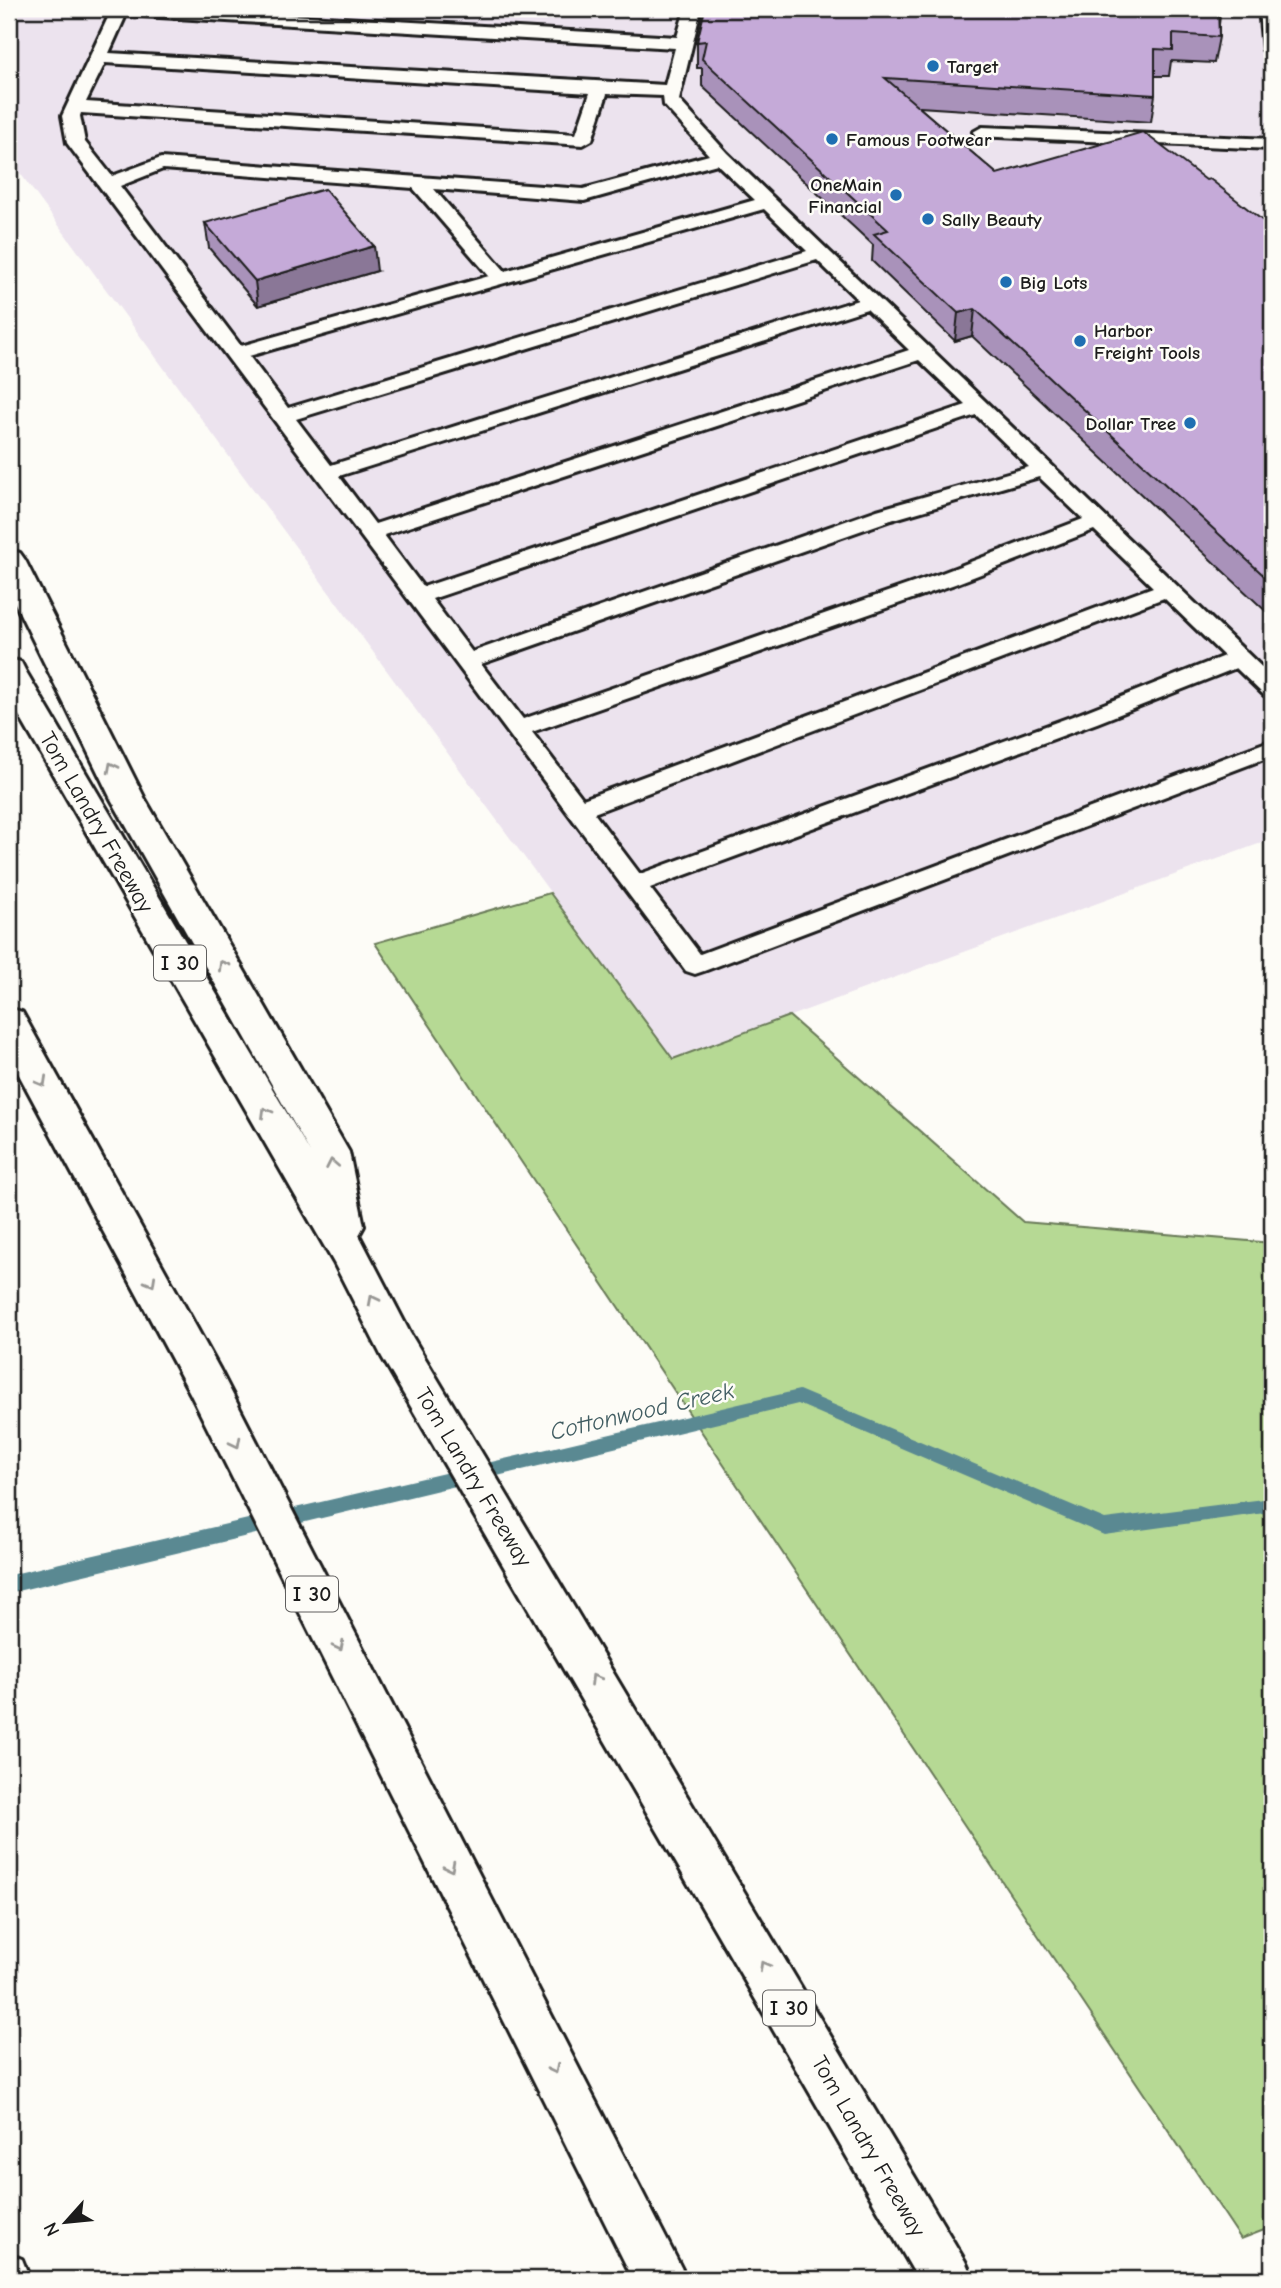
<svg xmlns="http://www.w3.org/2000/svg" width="1281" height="2288" viewBox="0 0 1281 2288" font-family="'Comic Neue',sans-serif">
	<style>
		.built { fill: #ece3ee }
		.green { fill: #b6d994; stroke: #697a58; stroke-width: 2 }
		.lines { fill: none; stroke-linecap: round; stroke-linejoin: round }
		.stream { fill: #5a8992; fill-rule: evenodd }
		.service-casing { stroke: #1c1c1c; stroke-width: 6 }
		.motorway-casing { stroke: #1c1c1c; stroke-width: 6 }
		.service { fill: #fdfcf7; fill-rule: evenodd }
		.motorway { fill: #fdfcf7; fill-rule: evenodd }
		.wall { fill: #a992ba; stroke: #1c1c1c; stroke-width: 2 }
		.shaded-wall { fill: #8a7797; stroke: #1c1c1c; stroke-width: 2 }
		.building { fill: #c5aad8; stroke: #1c1c1c; stroke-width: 2 }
		.oneway { stroke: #989794 }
		.poi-dot { fill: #1f6fb2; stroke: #fdfcf7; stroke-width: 2.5 }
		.labels { text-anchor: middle; stroke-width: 5; stroke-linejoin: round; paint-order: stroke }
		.far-poi-label { font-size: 19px; font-weight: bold; fill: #1c1c1c; stroke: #fdfcf7; text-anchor: start }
		.shield { fill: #fdfcf7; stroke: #605f5e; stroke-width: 2 }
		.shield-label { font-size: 21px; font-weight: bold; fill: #1c1c1c }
		.street-label { font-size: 23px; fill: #1c1c1c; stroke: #fdfcf7 }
		.water-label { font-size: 24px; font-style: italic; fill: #405c61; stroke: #fdfcf7 }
	</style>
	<rect width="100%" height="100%" fill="#fdfcf7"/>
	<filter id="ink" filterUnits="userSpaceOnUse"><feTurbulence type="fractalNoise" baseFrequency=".0143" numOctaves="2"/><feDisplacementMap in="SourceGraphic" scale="14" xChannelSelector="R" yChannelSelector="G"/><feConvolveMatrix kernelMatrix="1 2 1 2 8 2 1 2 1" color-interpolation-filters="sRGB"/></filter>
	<g filter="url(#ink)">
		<!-- built -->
		<path class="built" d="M9 9H1272V839L673 1059 9 158Z"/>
		<!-- green -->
		<path class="green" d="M550 893 673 1059 789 1016 1023 1222 1272 1243V2227L1241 2239 375 943Z"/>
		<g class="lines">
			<!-- stream -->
			<path class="stream" d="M799 1390 1105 1519 1272 1498V1512L1104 1535 798 1404 13 1592 9 1591V1575Z"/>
			<defs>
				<path id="service" d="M112 9H185L677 37 685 9H701L679 100 727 153 1272 677V697L1264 695 1236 668 1097 723 650 888 700 954 1272 740V756L704 971 695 974 686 971 67 143 62 116ZM126 15 675 48 665 85 109 53ZM105 63 590 93 576 134 86 102ZM607 94 663 96 664 105 709 155 583 189 161 158 112 176 85 142 80 116 81 113 583 145 592 140ZM717 164 755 200 505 271 434 189 584 201ZM163 169 413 188 489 276 241 346 120 186ZM764 209 807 251 288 408 249 356ZM817 260 858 300 331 465 296 419ZM867 309 909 350 375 524 339 476ZM919 360 966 405 423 587 384 535ZM976 415 1029 467 877 510 472 652 432 599ZM1039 477 1083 519 939 574 523 719 481 664 891 520ZM1094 530 1153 587 583 799 532 732 955 584ZM1164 598 1224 656 1081 713 640 874 594 813Z
					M1259 9H1272V55L1263 50Z
					M982 127 1272 139V149L976 136 973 132Z
					M9 2254 22 2259 30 2279H9Z"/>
				<path id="motorway" d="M9 550 20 553 25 560 145 799 349 1152 364 1226 359 1235 410 1333 965 2261 973 2279H918L382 1357 334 1263 9 698V659L21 662 25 670 311 1154 111 799 9 591Z
					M9 1008 22 1012 220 1370 687 2279H633L190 1393 9 1056Z"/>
			</defs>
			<!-- service casing -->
			<use href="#service" class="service-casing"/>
			<!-- motorway casing -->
			<use href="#motorway" class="motorway-casing"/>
			<!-- service -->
			<use href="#service" class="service"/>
			<!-- motorway -->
			<use href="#motorway" class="motorway"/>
		</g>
		<!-- wall -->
		<path class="wall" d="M705 9H1221L1219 24V37L1214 63 1171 61 1169 76H1155V95L1151 122 919 107 997 174 1206 180 1272 228V617L972 336 955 341 872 261 873 245 702 86V68H697V42Z
			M205 223 377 271 258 306 209 248Z"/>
		<!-- shaded-wall -->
		<path class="shaded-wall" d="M374 246 377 271 258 306 255 281Z
			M975 309 972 336 955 341 958 313Z"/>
		<!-- building -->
		<path class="building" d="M705 9H1218L1219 37 1173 34V50L1155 49V95L885 78 997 174 1143 132 1206 180 1210 179 1272 228V583L975 309 958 313 874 234 888 230 702 59 706 41 697 42Z
			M325 189 374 246 255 281 205 223Z"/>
		<!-- one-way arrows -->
		<defs><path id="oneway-chevron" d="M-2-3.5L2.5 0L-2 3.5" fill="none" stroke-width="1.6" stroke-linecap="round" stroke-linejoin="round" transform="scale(1.75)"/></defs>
		<g class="oneway">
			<use href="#oneway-chevron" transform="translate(112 767) rotate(-117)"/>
			<use href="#oneway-chevron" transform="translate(223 965) rotate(-120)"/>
			<use href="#oneway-chevron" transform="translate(42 1082) rotate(61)"/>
			<use href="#oneway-chevron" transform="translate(266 1112) rotate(-120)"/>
			<use href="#oneway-chevron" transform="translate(332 1164) rotate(-101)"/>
			<use href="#oneway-chevron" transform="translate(151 1282) rotate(61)"/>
			<use href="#oneway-chevron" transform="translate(373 1300) rotate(-117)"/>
			<use href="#oneway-chevron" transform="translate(236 1443) rotate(63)"/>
			<use href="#oneway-chevron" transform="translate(339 1646) rotate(63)"/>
			<use href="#oneway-chevron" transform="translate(595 1679) rotate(-121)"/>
			<use href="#oneway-chevron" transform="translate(450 1867) rotate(63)"/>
			<use href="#oneway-chevron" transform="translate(764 1966) rotate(-120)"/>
			<use href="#oneway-chevron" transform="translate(554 2069) rotate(63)"/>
		</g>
	</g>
	<!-- markers -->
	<g class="poi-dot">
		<circle cx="933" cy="66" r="7"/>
		<circle cx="832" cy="139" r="7"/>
		<circle cx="896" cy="195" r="7"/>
		<circle cx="928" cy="219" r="7"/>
		<circle cx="1006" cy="282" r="7"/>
		<circle cx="1080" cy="341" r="7"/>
		<circle cx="1190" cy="423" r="7"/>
	</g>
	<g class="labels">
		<!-- far-poi labels -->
		<g class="far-poi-label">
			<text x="947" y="73">Target</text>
			<text x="846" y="146">Famous Footwear</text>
			<text x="882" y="191" text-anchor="end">OneMain<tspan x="882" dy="22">Financial</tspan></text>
			<text x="942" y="226">Sally Beauty</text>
			<text x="1020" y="289">Big Lots</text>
			<text x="1094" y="337">Harbor<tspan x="1094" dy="22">Freight Tools</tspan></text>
			<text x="1176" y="430" text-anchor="end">Dollar Tree</text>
		</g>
		<!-- shield labels -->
		<g class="shield">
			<rect x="154" y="945.5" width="52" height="35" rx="5"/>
			<rect x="286" y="1576.5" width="52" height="35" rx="5"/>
			<rect x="763" y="1990.5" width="52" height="35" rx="5"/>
		</g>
		<g class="shield-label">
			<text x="180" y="970">I 30</text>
			<text x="312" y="1601">I 30</text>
			<text x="789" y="2015">I 30</text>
		</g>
		<!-- street labels -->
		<g class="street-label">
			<text transform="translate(97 822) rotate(60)" y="8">Tom Landry Freeway</text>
			<text transform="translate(474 1477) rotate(59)" y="8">Tom Landry Freeway</text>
			<text transform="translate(869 2146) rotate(60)" y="8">Tom Landry Freeway</text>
		</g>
		<!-- water labels -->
		<g class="water-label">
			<text transform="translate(642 1411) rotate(-13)" y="8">Cottonwood Creek</text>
		</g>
	</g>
	<!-- margin -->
	<rect width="1281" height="2288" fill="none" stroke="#fdfcf7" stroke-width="35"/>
	<rect x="18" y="18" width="1246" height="2253" fill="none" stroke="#1c1c1c" stroke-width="2.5" filter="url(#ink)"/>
	<!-- north arrow -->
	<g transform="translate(66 2222) rotate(243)" stroke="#fdfcf7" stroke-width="5" paint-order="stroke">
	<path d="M0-5L12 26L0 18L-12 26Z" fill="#1c1c1c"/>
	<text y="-10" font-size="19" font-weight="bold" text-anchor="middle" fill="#1c1c1c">N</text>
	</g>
</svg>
